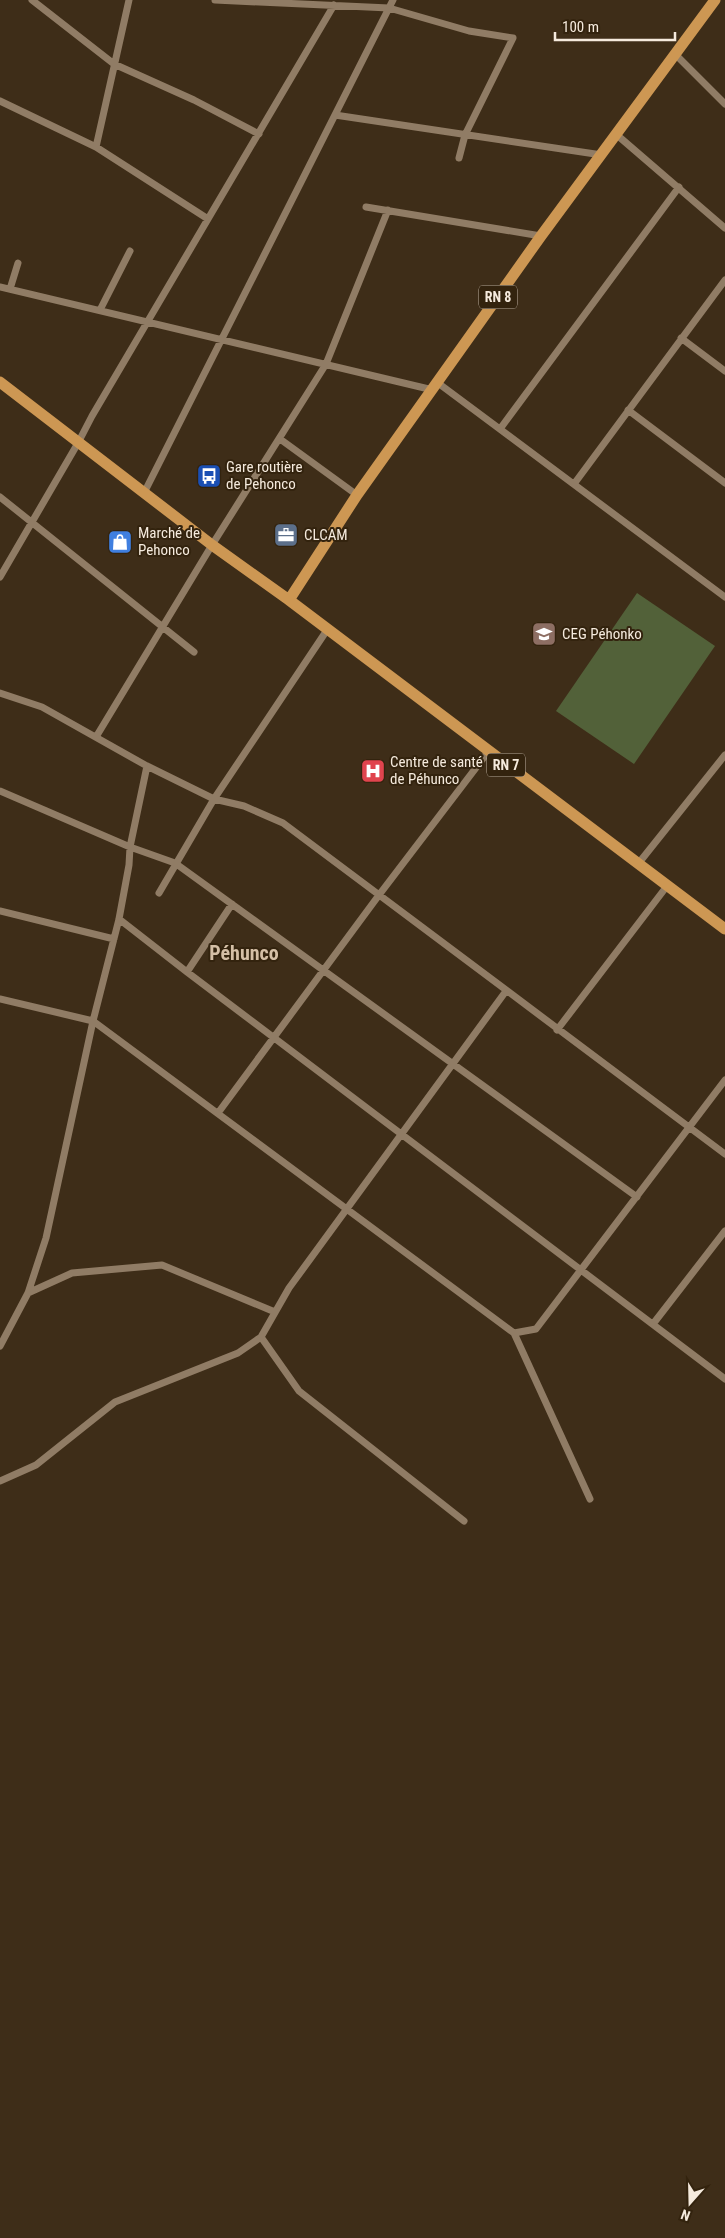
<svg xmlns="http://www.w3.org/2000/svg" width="725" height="2238" viewBox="0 0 725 2238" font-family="'Roboto Condensed',sans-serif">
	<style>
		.green { fill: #526139 }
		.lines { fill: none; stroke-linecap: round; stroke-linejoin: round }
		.street { stroke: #907c65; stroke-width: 7 }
		.primary { stroke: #cd9753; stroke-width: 11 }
		.labels { text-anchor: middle; stroke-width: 4; stroke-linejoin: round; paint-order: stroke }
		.shield { fill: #33230e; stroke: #bbae9f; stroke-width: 1 }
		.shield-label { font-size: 14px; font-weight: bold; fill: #f5eadd }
		.poi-label { font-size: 15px; fill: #f5eadd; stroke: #33230e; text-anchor: start }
		.district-label { font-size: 20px; font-weight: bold; fill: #d4bfa6; stroke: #33230e }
	</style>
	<rect width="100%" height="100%" fill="#3e2d18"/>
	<!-- green -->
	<path class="green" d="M637 593 715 646 634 764 556 711Z"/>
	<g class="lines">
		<!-- street -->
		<path class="street" d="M32 0 114 64 194 100 259 134
			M215 0 389 8 469 31 513 38 465 135 459 158
			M675 54 725 104
			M0 101 96 147 208 219
			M335 115 602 155
			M617 135 725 228
			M96 147 129 0
			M366 207 541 236
			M0 287 433 390
			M10 289 18 263
			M100 310 130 251
			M681 338 725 371
			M438 383 725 597
			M628 410 725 483
			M500 429 679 187
			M280 439 357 495
			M574 484 725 280
			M144 493 393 0
			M0 497 194 652
			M0 577 78 443 92 416 334 5
			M0 693 42 707 147 766 214 799 244 806 283 823 725 1154
			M96 737 212 545 326 364 388 210
			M0 791 130 847 175 863 637 1197
			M638 864 725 755
			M159 893 214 799 327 630
			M0 911 114 939
			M119 919 187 972 725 1379
			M187 972 232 904
			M0 999 93 1021 514 1333 590 1499
			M557 1030 667 886
			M218 1113 379 895 488 752
			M28 1293 72 1273 162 1265 275 1312
			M653 1324 725 1231
			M514 1333 536 1329 725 1080
			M261 1337 299 1391 464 1521
			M0 1346 28 1293 46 1238 93 1021 119 919 129 865 130 847 147 766
			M0 1481 36 1465 115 1402 238 1353 261 1337 289 1288 506 991"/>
		<!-- primary -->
		<path class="primary" d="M0 382 212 545 289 600 725 929
			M289 600 357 495 541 236 715 0"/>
	</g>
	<!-- icons -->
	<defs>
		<symbol id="bus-square" viewBox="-11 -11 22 22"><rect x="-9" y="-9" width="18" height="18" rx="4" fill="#1a4fb4" stroke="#33230e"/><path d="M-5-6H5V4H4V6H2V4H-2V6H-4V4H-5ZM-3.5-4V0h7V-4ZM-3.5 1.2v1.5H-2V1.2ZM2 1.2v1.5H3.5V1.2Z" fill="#fff"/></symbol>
		<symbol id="office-square" viewBox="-11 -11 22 22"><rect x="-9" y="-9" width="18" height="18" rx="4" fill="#5c6f8a" stroke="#33230e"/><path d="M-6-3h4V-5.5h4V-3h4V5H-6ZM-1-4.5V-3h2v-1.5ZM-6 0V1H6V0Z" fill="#fff"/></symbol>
		<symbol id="shop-square" viewBox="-11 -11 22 22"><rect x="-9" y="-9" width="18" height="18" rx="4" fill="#3f7fe0" stroke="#33230e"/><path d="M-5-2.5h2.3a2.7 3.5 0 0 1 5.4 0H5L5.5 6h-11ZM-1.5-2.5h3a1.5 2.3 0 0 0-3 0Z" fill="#fff"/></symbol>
		<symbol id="school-square" viewBox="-11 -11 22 22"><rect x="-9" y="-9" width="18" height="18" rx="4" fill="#8d6e63" stroke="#33230e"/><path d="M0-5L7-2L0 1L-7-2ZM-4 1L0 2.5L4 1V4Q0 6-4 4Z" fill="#fff"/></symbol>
		<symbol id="hospital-square" viewBox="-11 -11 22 22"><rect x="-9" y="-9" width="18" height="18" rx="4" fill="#e0444e" stroke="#33230e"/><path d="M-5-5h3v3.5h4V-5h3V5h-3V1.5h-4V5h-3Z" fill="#fff"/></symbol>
	</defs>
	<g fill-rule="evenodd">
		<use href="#bus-square" x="195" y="462" width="28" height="28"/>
		<use href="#office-square" x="272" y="521" width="28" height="28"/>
		<use href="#shop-square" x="106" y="528" width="28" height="28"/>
		<use href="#school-square" x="530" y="620" width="28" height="28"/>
		<use href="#hospital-square" x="359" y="757" width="28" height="28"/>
	</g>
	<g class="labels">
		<!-- shield labels -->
		<g class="shield">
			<rect x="479" y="285.5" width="38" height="23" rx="4"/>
			<rect x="487" y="753.5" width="38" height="23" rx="4"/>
		</g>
		<g class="shield-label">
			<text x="498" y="302">RN 8</text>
			<text x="506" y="770">RN 7</text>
		</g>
		<!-- poi labels -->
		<g class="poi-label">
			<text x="226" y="472">Gare routière<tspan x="226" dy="17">de Pehonco</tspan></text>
			<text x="138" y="538">Marché de<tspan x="138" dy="17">Pehonco</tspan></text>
			<text x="304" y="540">CLCAM</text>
			<text x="562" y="639">CEG Péhonko</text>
			<text x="390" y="767">Centre de santé<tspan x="390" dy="17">de Péhunco</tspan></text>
		</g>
		<!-- district labels -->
		<g class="district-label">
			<text x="244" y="960">Péhunco</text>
		</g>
	</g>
	<!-- north arrow -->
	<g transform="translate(690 2203) rotate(200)" stroke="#33230e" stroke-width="4" paint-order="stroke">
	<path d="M0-4L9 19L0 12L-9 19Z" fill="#f5eadd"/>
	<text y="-8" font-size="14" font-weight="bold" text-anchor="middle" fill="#f5eadd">N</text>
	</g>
	<!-- scale -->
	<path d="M555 32v8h120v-8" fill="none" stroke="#f5eadd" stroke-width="2.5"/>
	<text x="562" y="32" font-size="15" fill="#f5eadd" stroke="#33230e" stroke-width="4" paint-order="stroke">100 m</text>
</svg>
